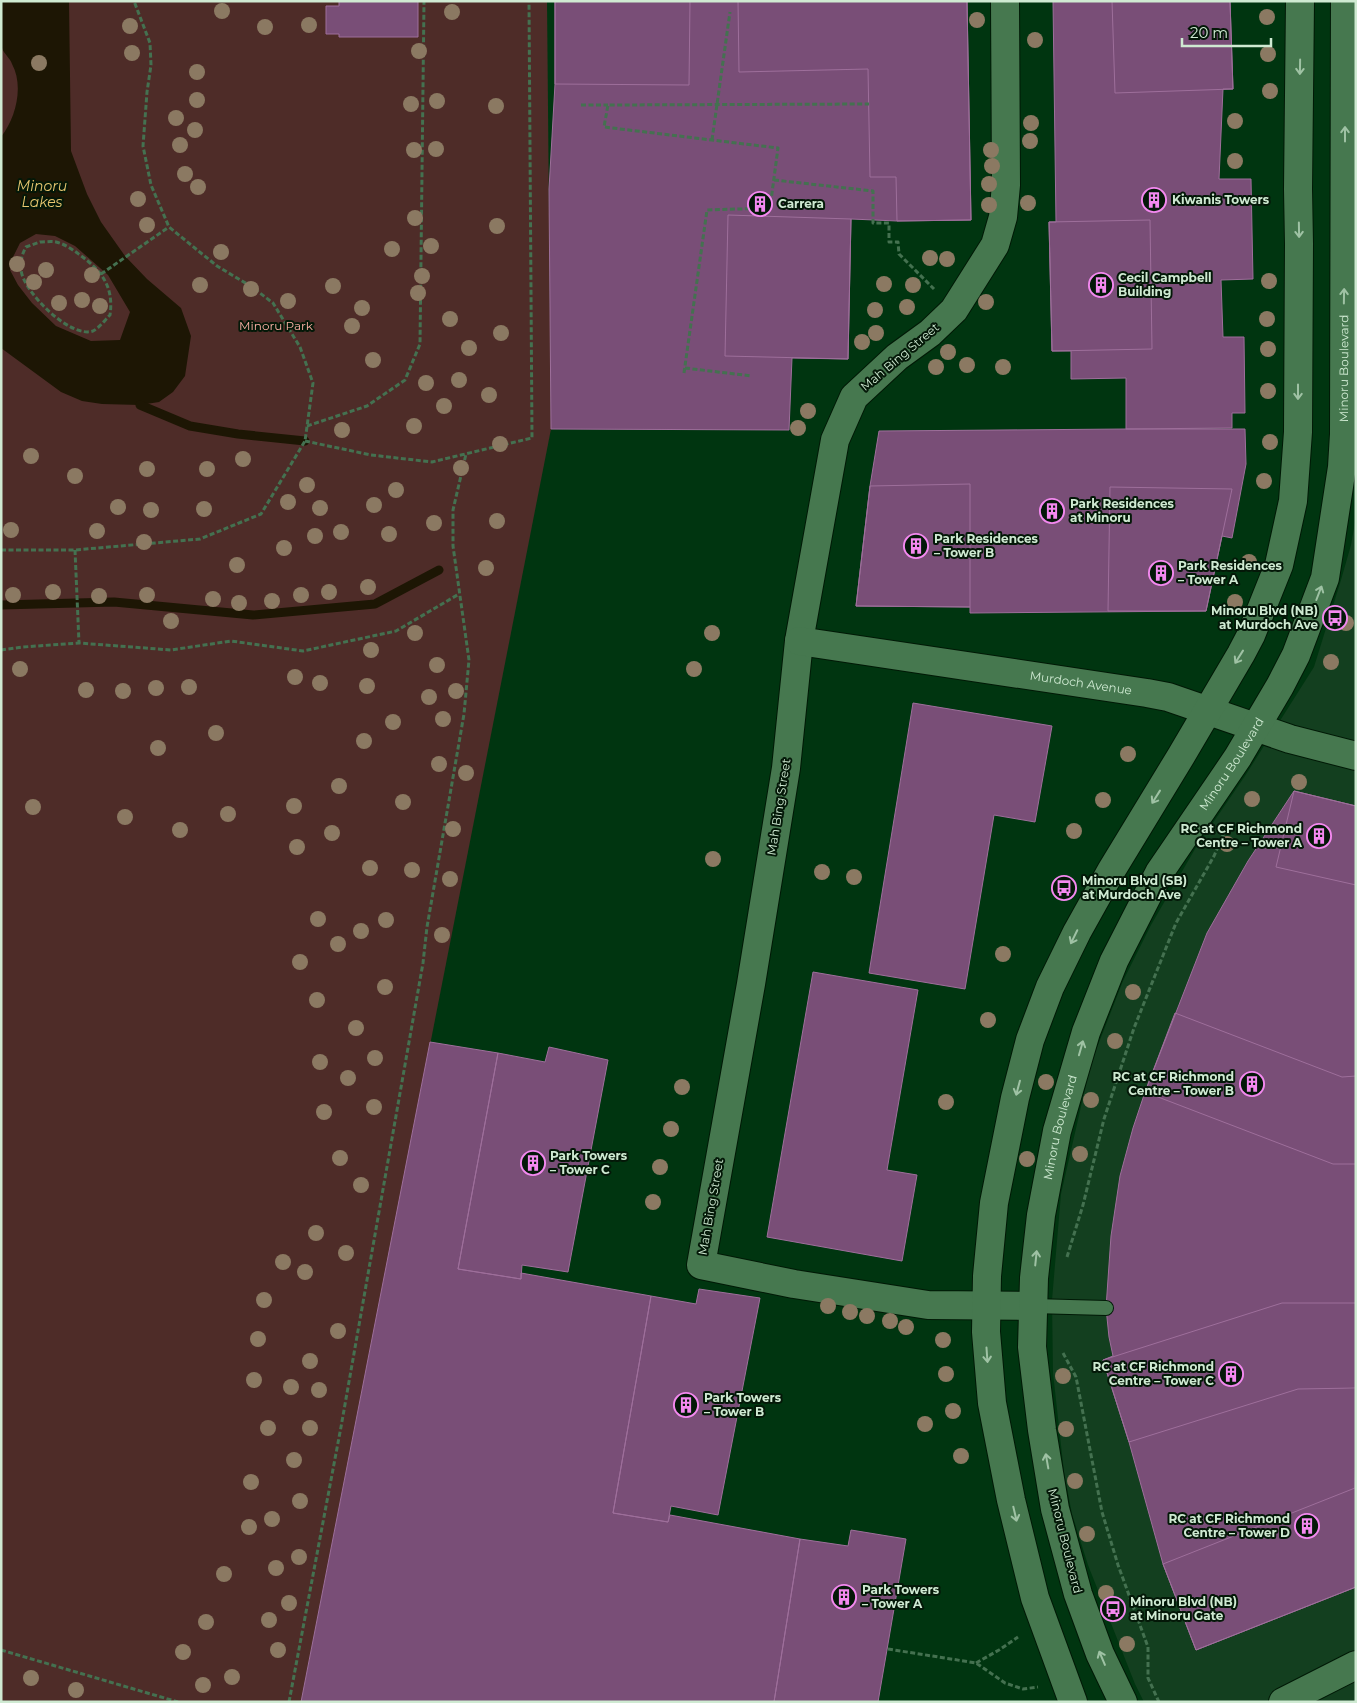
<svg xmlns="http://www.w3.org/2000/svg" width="1357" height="1703" viewBox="0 0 1357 1703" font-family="Montserrat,sans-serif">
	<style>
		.built { fill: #133f1f }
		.green { fill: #4e2c28 }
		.water { fill: #1d1604; fill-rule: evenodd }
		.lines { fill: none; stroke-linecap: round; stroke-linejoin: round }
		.stream { stroke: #1d1604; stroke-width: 9 }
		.building { fill: #794e77; stroke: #9e6f9b }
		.lane-casing { stroke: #011906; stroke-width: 16 }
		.street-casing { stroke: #011906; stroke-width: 30 }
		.secondary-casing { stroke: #011906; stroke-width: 30 }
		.path { stroke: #447150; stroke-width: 3; stroke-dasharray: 5 2.5; stroke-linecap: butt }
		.lane { stroke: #46784f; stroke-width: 14 }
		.street { stroke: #46784f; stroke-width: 28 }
		.secondary { stroke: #46784f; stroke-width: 28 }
		.tree { fill: #8b7962 }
		.oneway { stroke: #9fc2a4 }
		.labels { text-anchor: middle; stroke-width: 4; stroke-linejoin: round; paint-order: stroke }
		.poi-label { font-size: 12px; font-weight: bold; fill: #cfead2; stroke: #041808; text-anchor: start }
		.park-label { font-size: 12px; fill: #fdb1a6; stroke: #041808 }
		.street-label { font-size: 12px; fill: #cfead2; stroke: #041808 }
		.water-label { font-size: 14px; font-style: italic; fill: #e9c770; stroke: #041808 }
	</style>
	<rect width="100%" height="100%" fill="#003510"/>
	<!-- built -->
	<path class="built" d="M1356 517V1702H1144L1135 1684 1088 1565 1072 1514 1064 1472 1053 1373 1052 1300 1061 1194 1091 1063 1123 981 1151 925 1195 849 1245 776 1314 667 1341 580 1351 545Z"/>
	<!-- green -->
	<path class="green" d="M1 1H547L551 429 301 1702H1Z"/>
	<!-- water -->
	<path class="water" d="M1 1H69L71 151 87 194 101 222 125 256 147 279 181 308 191 336 185 376 173 392 159 402 140 405 102 404 82 401 61 392 1 348V137C16 118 24 86 12 64 10 58 4 54 2 48 0 40 1 11 1 1ZM36 234 55 236 75 246 108 275 130 312 120 340 91 341 56 326 32 303 18 285 10 270 12 259 20 243Z"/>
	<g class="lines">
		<!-- stream -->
		<path class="stream" d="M140 405 190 426 238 434 305 441
			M1 605 114 602 253 615 375 604 439 570"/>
	</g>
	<!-- building -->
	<path class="building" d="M339 1H418V37H339V34H326V6H339Z
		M555 1H690L689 85 555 84Z
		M555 1H967L971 220 897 221 851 219 848 359 792 358 789 430 551 429 549 189 555 84Z
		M738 1H967L971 220 897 221 896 177H870L868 69 739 72Z
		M1053 1H1230L1233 89H1223L1219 179H1251L1253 279 1221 280 1223 337H1244L1245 413H1232V428L1126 429V378L1071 379V351H1052L1049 222H1056Z
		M1112 1H1230L1233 89 1115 93Z
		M728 215 851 219 848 359 725 356Z
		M1150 220 1152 349 1052 351 1049 222Z
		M1126 429H1245L1246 464 1232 538 1222 536 1206 611 970 613V607L856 606 870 486 879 431Z
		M970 484V607L856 606 870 486Z
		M1110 487 1232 489 1206 611H1108Z
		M913 703 1052 726 1035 822 994 815 965 989 869 973Z
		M1294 791 1356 806V885L1276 867Z
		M1294 791 1356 806V1587L1196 1650 1163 1564 1129 1442 1103 1360 1113 1356 1109 1337 1106 1308 1111 1236 1120 1176 1133 1128 1145 1092 1207 933 1248 861Z
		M813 972 918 990 887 1170 917 1175 902 1261 767 1237Z
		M1175 1013 1342 1077 1356 1076V1164H1333L1145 1092Z
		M430 1042 498 1053 458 1269 521 1279V1273L651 1296 613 1513 668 1522 670 1515 800 1539 774 1702H301Z
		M549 1047 608 1060 568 1272 522 1265 521 1279 458 1269 498 1053 545 1062Z
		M699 1289 760 1298 718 1515 671 1506 668 1522 613 1513 651 1296 696 1304Z
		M1282 1303H1356V1388L1298 1389 1129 1442 1103 1360Z
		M1356 1443V1587L1196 1650 1163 1564 1355 1488Z
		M851 1530 906 1539 878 1702H774L800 1539 848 1546Z"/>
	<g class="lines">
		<defs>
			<path id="lane" d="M1033 1306 1106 1308"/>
			<g id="street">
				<path d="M1005 1 1006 185 1003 217 995 245 954 310 930 333 897 357 854 397 835 440 799 641 786 768 751 984 701 1265 794 1284 928 1305 1033 1306"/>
				<path id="s1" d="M799 641 1147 693 1168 697 1290 739 1356 756"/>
				<path d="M1283 1702 1356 1665"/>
			</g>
			<g id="secondary">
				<path d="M1073 1702 1035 1598 1011 1500 992 1403 986 1332 987 1276 994 1203 1015 1098 1030 1040 1050 987 1077 932 1111 871 1181 756 1241 654 1251 635 1279 565 1293 501 1298 432 1299 244 1298 189 1300 1"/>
				<path id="s2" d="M1123 1702 1100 1654 1078 1594 1055 1509 1042 1430 1032 1347 1034 1278 1041 1215 1057 1131 1086 1032 1114 961 1159 873 1238 757 1280 686 1296 655 1325 578 1342 467 1344 434 1345 1"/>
			</g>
		</defs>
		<!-- lane casing -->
		<use href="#lane" class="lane-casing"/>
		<!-- street casing -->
		<use href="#street" class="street-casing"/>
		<!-- secondary casing -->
		<use href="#secondary" class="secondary-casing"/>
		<!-- path -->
		<path class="path" d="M581 105H608
			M712 140 730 12
			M774 180 873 191V223H889V242H898L899 254 934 289
			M40 242C45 242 51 241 56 242 65 244 73 250 80 255 102 271 114 287 110 315 105 320 99 328 93 331 70 339 23 291 21 270 20 261 22 254 26 247Z
			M101 274 169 227
			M685 368 752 376
			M684 373 707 210 770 208 778 148 604 127 608 105 869 104
			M307 426 367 406 405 380 420 344 424 1
			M305 441 371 455 432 462 532 438 529 1
			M1 550H75L200 539 261 514 305 441 313 383 300 347 273 303 252 287 217 266 169 227 151 185 143 146 147 92 151 65 150 43 134 1
			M75 550 79 643
			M1 650 23 647 79 643 171 650 231 641 303 651 396 631 459 594
			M1067 1257 1083 1205 1104 1119 1134 1028 1176 923 1214 856 1224 833
			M1063 1353 1076 1377 1102 1512 1118 1565 1148 1647V1678L1159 1702
			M888 1649 976 1663 1005 1683 1023 1689 1038 1687
			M1 1650 178 1702
			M976 1663 999 1650 1018 1637
			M289 1702 341 1427 423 963 427 927 464 714 469 660 453 546V510L466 454"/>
		<!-- lane -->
		<use href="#lane" class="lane"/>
		<!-- street -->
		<use href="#street" class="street"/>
		<!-- secondary -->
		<use href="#secondary" class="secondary"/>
	</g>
	<!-- trees -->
	<g class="tree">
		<circle cx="222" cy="11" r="8"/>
		<circle cx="452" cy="12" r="8"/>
		<circle cx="1267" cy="17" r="8"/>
		<circle cx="977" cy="20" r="8"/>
		<circle cx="309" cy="25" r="8"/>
		<circle cx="130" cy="26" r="8"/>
		<circle cx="265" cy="27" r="8"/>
		<circle cx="1035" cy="40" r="8"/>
		<circle cx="419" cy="51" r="8"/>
		<circle cx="132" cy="53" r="8"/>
		<circle cx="1268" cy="54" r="8"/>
		<circle cx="39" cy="63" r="8"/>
		<circle cx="197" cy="72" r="8"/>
		<circle cx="1270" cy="91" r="8"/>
		<circle cx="197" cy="100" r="8"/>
		<circle cx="437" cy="101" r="8"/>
		<circle cx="411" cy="104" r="8"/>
		<circle cx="496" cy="106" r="8"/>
		<circle cx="176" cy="118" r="8"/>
		<circle cx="1235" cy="121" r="8"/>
		<circle cx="1031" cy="123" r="8"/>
		<circle cx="195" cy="130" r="8"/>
		<circle cx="1030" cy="141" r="8"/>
		<circle cx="180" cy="145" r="8"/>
		<circle cx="436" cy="149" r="8"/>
		<circle cx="414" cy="150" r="8"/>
		<circle cx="991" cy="150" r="8"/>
		<circle cx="1235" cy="161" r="8"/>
		<circle cx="992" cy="166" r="8"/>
		<circle cx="185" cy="174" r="8"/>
		<circle cx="989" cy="184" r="8"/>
		<circle cx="198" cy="187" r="8"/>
		<circle cx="138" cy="199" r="8"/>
		<circle cx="1028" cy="203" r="8"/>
		<circle cx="989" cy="205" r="8"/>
		<circle cx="415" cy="218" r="8"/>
		<circle cx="147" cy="225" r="8"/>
		<circle cx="497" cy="226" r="8"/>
		<circle cx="431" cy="246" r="8"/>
		<circle cx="392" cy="249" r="8"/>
		<circle cx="221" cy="252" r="8"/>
		<circle cx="930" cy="258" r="8"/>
		<circle cx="947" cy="259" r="8"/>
		<circle cx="17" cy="264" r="8"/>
		<circle cx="46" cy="270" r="8"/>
		<circle cx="92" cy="275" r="8"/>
		<circle cx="422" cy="276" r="8"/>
		<circle cx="1269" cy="281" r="8"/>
		<circle cx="34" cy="282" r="8"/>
		<circle cx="884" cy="284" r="8"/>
		<circle cx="200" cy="285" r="8"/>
		<circle cx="913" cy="285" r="8"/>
		<circle cx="333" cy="286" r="8"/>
		<circle cx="251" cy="289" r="8"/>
		<circle cx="418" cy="293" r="8"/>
		<circle cx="82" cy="300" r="8"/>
		<circle cx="288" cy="301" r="8"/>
		<circle cx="986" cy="302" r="8"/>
		<circle cx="59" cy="303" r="8"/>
		<circle cx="100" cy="306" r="8"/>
		<circle cx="907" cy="307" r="8"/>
		<circle cx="362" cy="308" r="8"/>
		<circle cx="875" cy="310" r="8"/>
		<circle cx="450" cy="319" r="8"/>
		<circle cx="1267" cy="319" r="8"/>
		<circle cx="352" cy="326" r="8"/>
		<circle cx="501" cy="333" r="8"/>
		<circle cx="876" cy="333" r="8"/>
		<circle cx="862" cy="342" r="8"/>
		<circle cx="469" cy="348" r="8"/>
		<circle cx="1268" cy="349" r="8"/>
		<circle cx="948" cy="352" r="8"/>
		<circle cx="373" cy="360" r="8"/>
		<circle cx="967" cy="365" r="8"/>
		<circle cx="936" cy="367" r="8"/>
		<circle cx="1003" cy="367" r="8"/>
		<circle cx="459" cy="380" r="8"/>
		<circle cx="426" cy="383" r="8"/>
		<circle cx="1268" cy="391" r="8"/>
		<circle cx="489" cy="395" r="8"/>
		<circle cx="444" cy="406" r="8"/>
		<circle cx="808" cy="411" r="8"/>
		<circle cx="414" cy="426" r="8"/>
		<circle cx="798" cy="428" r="8"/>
		<circle cx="342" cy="430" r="8"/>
		<circle cx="1270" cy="442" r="8"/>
		<circle cx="500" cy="444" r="8"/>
		<circle cx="31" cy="456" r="8"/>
		<circle cx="243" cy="459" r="8"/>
		<circle cx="461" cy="468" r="8"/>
		<circle cx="147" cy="469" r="8"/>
		<circle cx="207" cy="469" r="8"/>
		<circle cx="75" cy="476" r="8"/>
		<circle cx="1264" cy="481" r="8"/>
		<circle cx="307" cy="485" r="8"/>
		<circle cx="396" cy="490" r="8"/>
		<circle cx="288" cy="502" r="8"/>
		<circle cx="374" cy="505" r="8"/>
		<circle cx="118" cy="507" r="8"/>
		<circle cx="320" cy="508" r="8"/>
		<circle cx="204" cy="509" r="8"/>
		<circle cx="151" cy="510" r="8"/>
		<circle cx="497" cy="521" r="8"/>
		<circle cx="434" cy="523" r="8"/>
		<circle cx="11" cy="530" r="8"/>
		<circle cx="97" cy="531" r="8"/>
		<circle cx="341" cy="532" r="8"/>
		<circle cx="389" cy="534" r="8"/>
		<circle cx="315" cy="536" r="8"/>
		<circle cx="144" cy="542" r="8"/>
		<circle cx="284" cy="548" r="8"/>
		<circle cx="1249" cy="562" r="8"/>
		<circle cx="237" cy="565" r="8"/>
		<circle cx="486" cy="568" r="8"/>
		<circle cx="368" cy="587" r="8"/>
		<circle cx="53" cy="592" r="8"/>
		<circle cx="329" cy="592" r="8"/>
		<circle cx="13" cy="595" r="8"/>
		<circle cx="147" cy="595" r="8"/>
		<circle cx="301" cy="595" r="8"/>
		<circle cx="99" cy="596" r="8"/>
		<circle cx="213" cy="599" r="8"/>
		<circle cx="272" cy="601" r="8"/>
		<circle cx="1235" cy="602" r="8"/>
		<circle cx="239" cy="603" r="8"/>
		<circle cx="171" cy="621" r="8"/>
		<circle cx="1346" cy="623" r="8"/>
		<circle cx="415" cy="633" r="8"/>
		<circle cx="712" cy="633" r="8"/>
		<circle cx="371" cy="650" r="8"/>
		<circle cx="1331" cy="662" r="8"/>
		<circle cx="437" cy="665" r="8"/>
		<circle cx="20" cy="669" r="8"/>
		<circle cx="694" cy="669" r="8"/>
		<circle cx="295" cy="677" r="8"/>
		<circle cx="320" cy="683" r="8"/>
		<circle cx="367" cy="686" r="8"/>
		<circle cx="189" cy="687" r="8"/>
		<circle cx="156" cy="688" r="8"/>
		<circle cx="86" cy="690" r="8"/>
		<circle cx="123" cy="691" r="8"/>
		<circle cx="456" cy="691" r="8"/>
		<circle cx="429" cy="697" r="8"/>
		<circle cx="443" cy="719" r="8"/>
		<circle cx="393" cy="722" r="8"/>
		<circle cx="216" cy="733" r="8"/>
		<circle cx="364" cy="741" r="8"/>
		<circle cx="158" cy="748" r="8"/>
		<circle cx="1128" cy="754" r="8"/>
		<circle cx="439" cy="764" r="8"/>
		<circle cx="466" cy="773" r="8"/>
		<circle cx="1299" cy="782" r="8"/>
		<circle cx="339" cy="786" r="8"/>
		<circle cx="1252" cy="799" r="8"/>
		<circle cx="1103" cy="800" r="8"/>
		<circle cx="403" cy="802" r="8"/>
		<circle cx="294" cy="806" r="8"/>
		<circle cx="33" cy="807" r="8"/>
		<circle cx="228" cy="814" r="8"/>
		<circle cx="125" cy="817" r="8"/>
		<circle cx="453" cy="829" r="8"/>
		<circle cx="180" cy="830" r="8"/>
		<circle cx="1074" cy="831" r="8"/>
		<circle cx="332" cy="833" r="8"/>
		<circle cx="1227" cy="844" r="8"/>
		<circle cx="297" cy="847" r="8"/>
		<circle cx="713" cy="859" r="8"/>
		<circle cx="370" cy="868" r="8"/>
		<circle cx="412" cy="870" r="8"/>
		<circle cx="822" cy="872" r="8"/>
		<circle cx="854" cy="877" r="8"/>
		<circle cx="450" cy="879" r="8"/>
		<circle cx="318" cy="919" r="8"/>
		<circle cx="386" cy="920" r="8"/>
		<circle cx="361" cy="931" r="8"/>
		<circle cx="442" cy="935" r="8"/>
		<circle cx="338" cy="944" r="8"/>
		<circle cx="1003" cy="954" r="8"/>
		<circle cx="300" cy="962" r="8"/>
		<circle cx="385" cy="987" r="8"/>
		<circle cx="1133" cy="992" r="8"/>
		<circle cx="317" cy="1000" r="8"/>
		<circle cx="988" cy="1020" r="8"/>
		<circle cx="356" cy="1028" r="8"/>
		<circle cx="1115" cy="1041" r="8"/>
		<circle cx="375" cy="1058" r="8"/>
		<circle cx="320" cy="1062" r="8"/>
		<circle cx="348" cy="1078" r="8"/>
		<circle cx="1046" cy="1082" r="8"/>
		<circle cx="682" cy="1087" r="8"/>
		<circle cx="1091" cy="1100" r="8"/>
		<circle cx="946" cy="1102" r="8"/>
		<circle cx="374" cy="1107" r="8"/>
		<circle cx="324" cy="1112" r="8"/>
		<circle cx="671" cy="1129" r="8"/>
		<circle cx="1080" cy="1154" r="8"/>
		<circle cx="340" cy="1158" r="8"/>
		<circle cx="1027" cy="1159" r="8"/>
		<circle cx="660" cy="1167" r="8"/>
		<circle cx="361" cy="1185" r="8"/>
		<circle cx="653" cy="1202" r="8"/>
		<circle cx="316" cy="1233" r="8"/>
		<circle cx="346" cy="1253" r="8"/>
		<circle cx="283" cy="1262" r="8"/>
		<circle cx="305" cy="1272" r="8"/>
		<circle cx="264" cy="1300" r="8"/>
		<circle cx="828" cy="1306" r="8"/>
		<circle cx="850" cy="1312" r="8"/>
		<circle cx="867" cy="1316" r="8"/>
		<circle cx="890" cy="1321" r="8"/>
		<circle cx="906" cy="1327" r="8"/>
		<circle cx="338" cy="1331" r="8"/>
		<circle cx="258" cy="1339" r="8"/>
		<circle cx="943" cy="1340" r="8"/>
		<circle cx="310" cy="1361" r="8"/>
		<circle cx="946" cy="1374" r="8"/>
		<circle cx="1063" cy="1376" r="8"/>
		<circle cx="254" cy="1380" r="8"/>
		<circle cx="291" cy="1387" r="8"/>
		<circle cx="319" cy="1390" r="8"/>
		<circle cx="953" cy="1411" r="8"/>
		<circle cx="925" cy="1424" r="8"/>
		<circle cx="268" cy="1428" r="8"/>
		<circle cx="310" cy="1428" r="8"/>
		<circle cx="1066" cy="1429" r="8"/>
		<circle cx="961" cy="1456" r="8"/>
		<circle cx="294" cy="1460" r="8"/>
		<circle cx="1075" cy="1481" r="8"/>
		<circle cx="251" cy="1482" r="8"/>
		<circle cx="300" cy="1501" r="8"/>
		<circle cx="272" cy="1519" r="8"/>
		<circle cx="249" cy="1527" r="8"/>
		<circle cx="1087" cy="1534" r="8"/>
		<circle cx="299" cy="1557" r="8"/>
		<circle cx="276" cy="1568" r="8"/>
		<circle cx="224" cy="1574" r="8"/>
		<circle cx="1106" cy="1593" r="8"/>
		<circle cx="289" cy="1603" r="8"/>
		<circle cx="269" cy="1620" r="8"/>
		<circle cx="206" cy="1622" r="8"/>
		<circle cx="1127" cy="1644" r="8"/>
		<circle cx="278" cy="1650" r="8"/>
		<circle cx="183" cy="1652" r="8"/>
		<circle cx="232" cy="1677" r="8"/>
		<circle cx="31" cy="1678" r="8"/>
		<circle cx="203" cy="1685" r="8"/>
		<circle cx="76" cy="1690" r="8"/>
	</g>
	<!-- one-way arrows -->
	<defs><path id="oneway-shaft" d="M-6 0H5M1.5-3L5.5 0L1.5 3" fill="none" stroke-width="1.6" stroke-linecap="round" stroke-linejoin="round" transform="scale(1.25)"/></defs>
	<g class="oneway">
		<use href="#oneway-shaft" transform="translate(1300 67) rotate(91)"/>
		<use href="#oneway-shaft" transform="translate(1345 134) rotate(-90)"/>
		<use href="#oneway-shaft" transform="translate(1299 230) rotate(89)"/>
		<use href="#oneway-shaft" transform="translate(1344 296) rotate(-89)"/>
		<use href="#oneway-shaft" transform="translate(1298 392) rotate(90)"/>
		<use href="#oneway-shaft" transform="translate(1319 593) rotate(-69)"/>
		<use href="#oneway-shaft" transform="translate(1239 657) rotate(122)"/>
		<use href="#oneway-shaft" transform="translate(1156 797) rotate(122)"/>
		<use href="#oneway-shaft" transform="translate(1074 937) rotate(116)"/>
		<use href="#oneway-shaft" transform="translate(1081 1048) rotate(-74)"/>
		<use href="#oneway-shaft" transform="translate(1018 1088) rotate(105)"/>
		<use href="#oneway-shaft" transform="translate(1036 1258) rotate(-84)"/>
		<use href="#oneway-shaft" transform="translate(987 1355) rotate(86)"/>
		<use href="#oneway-shaft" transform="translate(1047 1461) rotate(-100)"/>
		<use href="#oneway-shaft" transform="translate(1015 1514) rotate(77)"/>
		<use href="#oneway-shaft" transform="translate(1102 1658) rotate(-113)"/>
	</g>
	<!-- icons -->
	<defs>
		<symbol id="building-ring" viewBox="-11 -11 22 22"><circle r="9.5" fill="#041808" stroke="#f489f0" stroke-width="1.5"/><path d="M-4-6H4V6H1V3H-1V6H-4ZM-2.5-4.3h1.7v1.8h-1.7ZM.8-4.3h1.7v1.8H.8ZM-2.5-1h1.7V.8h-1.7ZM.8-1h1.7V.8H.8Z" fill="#f489f0"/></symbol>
		<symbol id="bus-ring" viewBox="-11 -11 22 22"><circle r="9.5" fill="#041808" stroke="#f489f0" stroke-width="1.5"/><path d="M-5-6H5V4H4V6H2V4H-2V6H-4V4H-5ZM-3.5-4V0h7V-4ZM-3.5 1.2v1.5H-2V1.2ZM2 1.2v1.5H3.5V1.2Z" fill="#f489f0"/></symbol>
	</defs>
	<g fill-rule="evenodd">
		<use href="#building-ring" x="1140" y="186" width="28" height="28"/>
		<use href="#building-ring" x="746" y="190" width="28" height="28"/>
		<use href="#building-ring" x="1087" y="271" width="28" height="28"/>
		<use href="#building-ring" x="1038" y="497" width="28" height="28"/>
		<use href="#building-ring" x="902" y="532" width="28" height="28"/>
		<use href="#building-ring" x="1147" y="559" width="28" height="28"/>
		<use href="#bus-ring" x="1321" y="604" width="28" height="28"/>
		<use href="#building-ring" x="1305" y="822" width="28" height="28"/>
		<use href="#bus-ring" x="1050" y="874" width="28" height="28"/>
		<use href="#building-ring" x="1238" y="1070" width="28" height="28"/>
		<use href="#building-ring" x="519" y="1149" width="28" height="28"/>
		<use href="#building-ring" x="1217" y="1360" width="28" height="28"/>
		<use href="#building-ring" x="672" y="1391" width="28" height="28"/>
		<use href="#building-ring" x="1293" y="1512" width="28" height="28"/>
		<use href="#building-ring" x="830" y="1583" width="28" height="28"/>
		<use href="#bus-ring" x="1099" y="1595" width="28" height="28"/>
	</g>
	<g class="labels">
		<!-- poi labels -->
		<g class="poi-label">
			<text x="1172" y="204">Kiwanis Towers</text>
			<text x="778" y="208">Carrera</text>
			<text x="1118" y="282">Cecil Campbell<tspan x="1118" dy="14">Building</tspan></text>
			<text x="1070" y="508">Park Residences<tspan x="1070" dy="14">at Minoru</tspan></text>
			<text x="934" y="543">Park Residences<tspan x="934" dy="14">– Tower B</tspan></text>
			<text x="1178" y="570">Park Residences<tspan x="1178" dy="14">– Tower A</tspan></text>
			<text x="1318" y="615" text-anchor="end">Minoru Blvd (NB)<tspan x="1318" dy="14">at Murdoch Ave</tspan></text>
			<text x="1302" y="833" text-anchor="end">RC at CF Richmond<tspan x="1302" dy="14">Centre – Tower A</tspan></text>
			<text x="1082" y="885">Minoru Blvd (SB)<tspan x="1082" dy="14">at Murdoch Ave</tspan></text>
			<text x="1234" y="1081" text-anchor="end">RC at CF Richmond<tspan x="1234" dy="14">Centre – Tower B</tspan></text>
			<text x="550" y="1160">Park Towers<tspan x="550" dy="14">– Tower C</tspan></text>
			<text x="1214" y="1371" text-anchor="end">RC at CF Richmond<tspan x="1214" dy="14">Centre – Tower C</tspan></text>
			<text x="704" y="1402">Park Towers<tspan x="704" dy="14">– Tower B</tspan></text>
			<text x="1290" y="1523" text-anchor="end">RC at CF Richmond<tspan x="1290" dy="14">Centre – Tower D</tspan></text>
			<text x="862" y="1594">Park Towers<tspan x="862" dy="14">– Tower A</tspan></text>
			<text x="1130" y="1606">Minoru Blvd (NB)<tspan x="1130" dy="14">at Minoru Gate</tspan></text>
		</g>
		<!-- park labels -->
		<g class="park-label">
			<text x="276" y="330">Minoru Park</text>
		</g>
		<!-- street labels -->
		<g class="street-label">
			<text transform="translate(900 357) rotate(-40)" y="4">Mah Bing Street</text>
			<text dy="4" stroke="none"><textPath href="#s2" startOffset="1416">Minoru Boulevard</textPath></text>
			<text dy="4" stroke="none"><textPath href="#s1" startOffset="285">Murdoch Avenue</textPath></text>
			<text dy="4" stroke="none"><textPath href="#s2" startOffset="996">Minoru Boulevard</textPath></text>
			<text transform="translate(779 807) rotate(-81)" y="4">Mah Bing Street</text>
			<text dy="4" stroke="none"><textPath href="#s2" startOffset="591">Minoru Boulevard</textPath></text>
			<text transform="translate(711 1207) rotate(-80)" y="4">Mah Bing Street</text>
			<text transform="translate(1065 1541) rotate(76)" y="4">Minoru Boulevard</text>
		</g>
		<!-- water labels -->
		<g class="water-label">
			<text x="42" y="191">Minoru<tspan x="42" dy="16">Lakes</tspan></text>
		</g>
	</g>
	<!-- border -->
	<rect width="1357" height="1703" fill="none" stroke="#cfead2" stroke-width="5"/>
	<!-- scale -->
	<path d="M1182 38v8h89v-8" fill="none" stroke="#cfead2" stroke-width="2.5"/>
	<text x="1190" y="38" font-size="15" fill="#cfead2" stroke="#041808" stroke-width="4" paint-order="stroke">20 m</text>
</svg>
